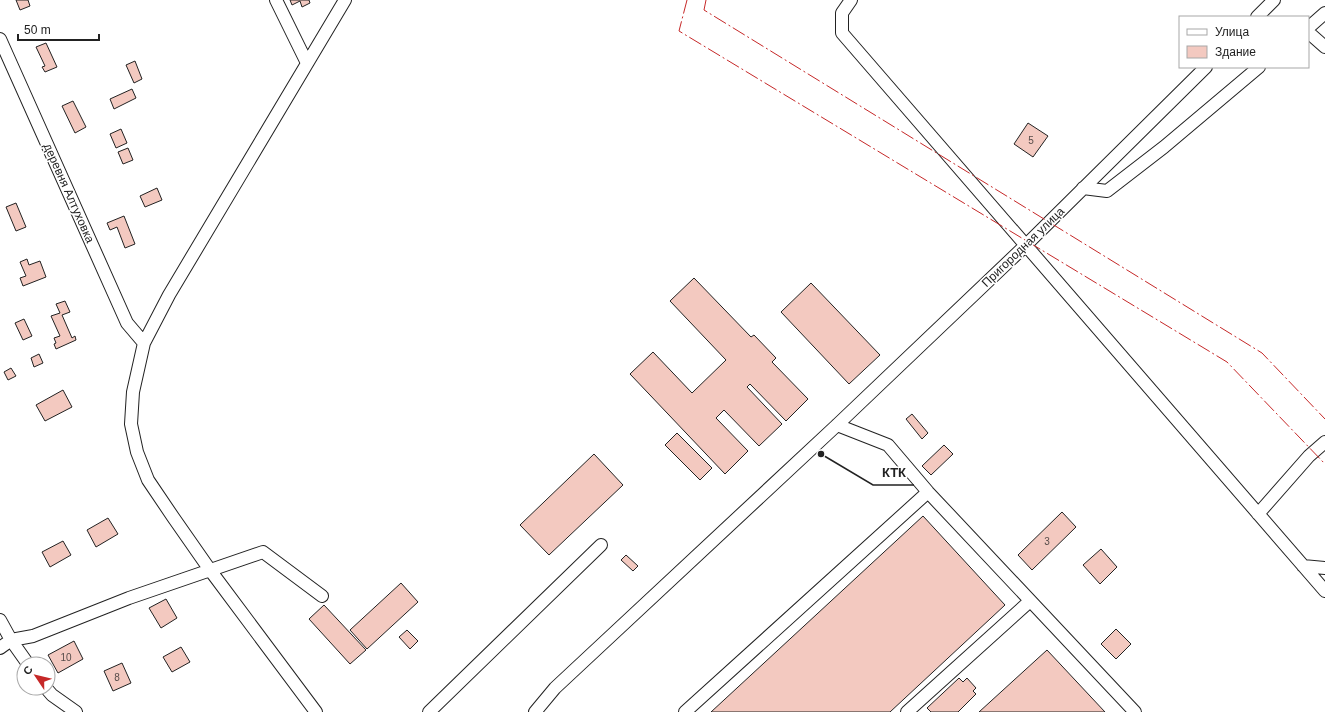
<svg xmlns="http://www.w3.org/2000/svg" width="1325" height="712" viewBox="0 0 1325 712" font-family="Arial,sans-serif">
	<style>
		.building { fill: #f3c9c0; stroke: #222 }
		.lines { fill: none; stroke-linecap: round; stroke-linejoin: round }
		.minor-casing { stroke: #222; stroke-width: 14 }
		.minor { stroke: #fff; stroke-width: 12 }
		.power { stroke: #c62828; stroke-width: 1; stroke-dasharray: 14 3 2 3; stroke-linecap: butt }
		.labels { text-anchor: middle; stroke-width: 3; stroke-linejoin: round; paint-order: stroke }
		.number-label { font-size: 10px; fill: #564c4a }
		.street-label { font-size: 12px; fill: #222; stroke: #fff }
		.leader { fill: none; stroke: #222; stroke-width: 1.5 }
		.callout-dot { fill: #222; stroke: #fff; stroke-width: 1.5 }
		.callout-label { font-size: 13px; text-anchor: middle; font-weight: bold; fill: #222; stroke: #fff; stroke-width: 3; stroke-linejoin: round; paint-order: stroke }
	</style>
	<rect width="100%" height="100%" fill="#fff"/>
	<!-- building -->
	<path class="building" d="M16 0H28L30 6 20 10Z
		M290 0H309L310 3 302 7 300 1 292 5Z
		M46 43 57 67 45 72 42 67 45 66 36 47Z
		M135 61 142 79 134 83 126 65Z
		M132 89 136 98 114 109 110 99Z
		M73 101 86 127 75 133 62 106Z
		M1028 123 1048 136 1033 157 1014 144Z
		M121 129 127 143 116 148 110 134Z
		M128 148 133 160 123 164 118 152Z
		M157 188 162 200 145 207 140 196Z
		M16 203 26 227 16 231 6 207Z
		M124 216 135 244 125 248 117 227 110 230 107 223Z
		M27 259 29 265 40 261 46 277 23 286 20 278 26 276 20 262Z
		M694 278 751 337 754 335 776 358 772 362 808 399 786 421 750 384 747 387 782 424 759 446 724 410 716 418 748 451 725 474 630 374 653 352 692 393 726 360 670 301Z
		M811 283 880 355 849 384 781 312Z
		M65 301 70 312 62 315 72 338 75 336 76 340 56 349 54 344 56 343 54 338 60 336 51 316 60 313 56 304Z
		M24 319 32 336 23 340 15 323Z
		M39 354 43 363 34 367 31 358Z
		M11 368 16 376 8 380 4 372Z
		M63 390 72 407 45 421 36 405Z
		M912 414 928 433 922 439 906 419Z
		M677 433 712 468 700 480 665 445Z
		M944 445 953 454 931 475 922 466Z
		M594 454 623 485 549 555 520 525Z
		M1062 512 1076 527 1032 570 1018 555Z
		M923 516 1005 605 890 712H711Z
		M108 518 118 534 96 547 87 530Z
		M63 541 71 555 50 567 42 552Z
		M1101 549 1117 567 1100 584 1083 565Z
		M626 555 638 566 633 571 621 560Z
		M401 583 418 602 367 649 350 630Z
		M166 599 177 618 161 628 149 608Z
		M324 605 366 650 350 664 309 619Z
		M1116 629 1131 644 1116 659 1101 644Z
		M407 630 418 641 410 649 399 637Z
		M74 641 83 659 58 673 48 655Z
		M181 647 190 662 172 672 163 657Z
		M1047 650 1105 712H979Z
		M122 663 131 683 113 691 104 671Z
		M959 678 963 682 967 678 976 688 973 691 976 694 958 712H931L927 708Z"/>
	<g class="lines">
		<defs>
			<path id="minor" d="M276 0 307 63
				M851 0 842 13V33L1325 591
				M1257 17 1274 0
				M1308 28 1325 13
				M1308 32 1325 47
				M0 39 127 323 144 343
				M1083 188 1107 191 1164 147 1259 67
				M837 425 888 445 928 492 1135 712
				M1258 514 1309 456 1325 442
				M1303 566 1325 568
				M0 620 11 640 33 636 129 598 263 552 322 596
				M0 648 11 640 28 664
				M46 688 52 695 76 712
				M316 712 210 570 173 517 148 480 137 452 131 424 133 392 144 343 169 295 345 0
				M429 712 601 545
				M535 712 555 688 837 425 1026 245 1206 67
				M685 712 928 492
				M907 712 1030 601"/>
		</defs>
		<!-- minor casing -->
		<use href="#minor" class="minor-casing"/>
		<!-- minor -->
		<use href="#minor" class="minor"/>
		<!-- power -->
		<path class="power" d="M687 0 679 31 1227 362 1325 464
			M706 0 704 10 1262 353 1325 419"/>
	</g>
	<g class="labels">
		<!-- number labels -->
		<g class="number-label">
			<text x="1031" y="144">5</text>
			<text x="1047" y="545">3</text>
			<text x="66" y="661">10</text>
			<text x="117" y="681">8</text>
		</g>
		<!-- street labels -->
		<g class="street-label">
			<text transform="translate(69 193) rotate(66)" y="4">деревня Алтуховка</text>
			<text transform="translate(1023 247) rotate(-44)" y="4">Пригородная улица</text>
		</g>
	</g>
	<!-- callouts -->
	<path class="leader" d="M821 454L873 485H914"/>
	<circle class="callout-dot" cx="821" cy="454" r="4"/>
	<g class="callout-label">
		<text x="894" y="477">КТК</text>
	</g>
	<!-- legend -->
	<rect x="1179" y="16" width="130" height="52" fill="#ffffff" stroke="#a7a7a7"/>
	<rect x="1187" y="29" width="20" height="6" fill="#ffffff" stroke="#a7a7a7"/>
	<text x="1215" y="36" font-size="12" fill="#222222">Улица</text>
	<rect x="1187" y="46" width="20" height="12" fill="#f3c9c0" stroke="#a7a7a7"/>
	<text x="1215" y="56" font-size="12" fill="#222222">Здание</text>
	<!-- north arrow -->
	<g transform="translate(36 676) rotate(305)"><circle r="19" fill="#ffffff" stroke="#a7a7a7"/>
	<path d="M0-3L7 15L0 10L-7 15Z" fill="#c62828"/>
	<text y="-6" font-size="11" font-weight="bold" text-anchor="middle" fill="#222222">С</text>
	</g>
	<!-- scale -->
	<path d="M18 34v6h81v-6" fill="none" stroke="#222222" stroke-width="2"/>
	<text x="24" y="34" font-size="12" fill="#222222" stroke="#ffffff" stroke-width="3" paint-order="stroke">50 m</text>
</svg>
